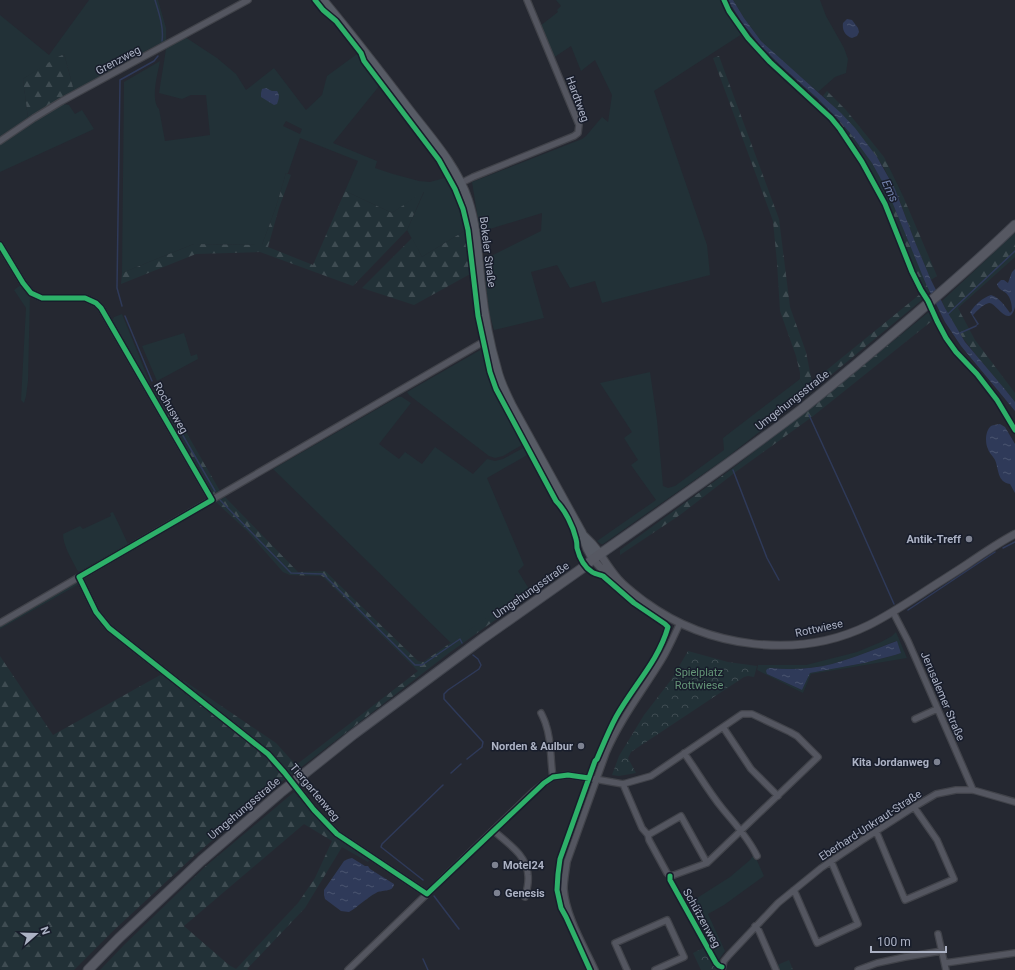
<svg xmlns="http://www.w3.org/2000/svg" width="1015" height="970" viewBox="0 0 1015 970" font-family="Roboto,sans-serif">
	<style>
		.grass { fill: #223137; fill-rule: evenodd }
		.forest { fill: url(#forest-firs); fill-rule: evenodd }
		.park { fill: url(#park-crowns) }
		.water { fill: url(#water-ripples) }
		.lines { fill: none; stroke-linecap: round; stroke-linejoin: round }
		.stream { stroke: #2f3a59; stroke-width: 1.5 }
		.minor-casing { stroke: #41434a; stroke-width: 8 }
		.tertiary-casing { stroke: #41434a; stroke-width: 9 }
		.secondary-casing { stroke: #41434a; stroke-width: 10 }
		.primary-casing { stroke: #42454e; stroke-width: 11 }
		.minor { stroke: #545660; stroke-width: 5.5 }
		.tertiary { stroke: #545660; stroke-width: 7 }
		.secondary { stroke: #575b65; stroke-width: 8 }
		.primary { stroke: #565862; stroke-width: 9 }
		.minor-bridge-casing { stroke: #41434a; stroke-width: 8; stroke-linecap: butt }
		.minor-bridge { stroke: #545660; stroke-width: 5.5 }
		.cycleway-casing { stroke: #181d2b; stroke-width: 8 }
		.cycleway { stroke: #2db169; stroke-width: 5 }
		.poi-dot { fill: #7d8291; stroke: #181d2b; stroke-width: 1.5 }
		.labels { text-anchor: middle; stroke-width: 3; stroke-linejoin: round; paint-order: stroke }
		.street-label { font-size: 11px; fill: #acb2c4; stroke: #181d2b }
		.poi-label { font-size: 11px; font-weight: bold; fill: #acb2c4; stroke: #181d2b; text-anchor: end }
		.park-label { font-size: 11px; fill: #649577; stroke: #181d2b }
		.water-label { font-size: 12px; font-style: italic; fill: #7484ae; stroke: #181d2b }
	</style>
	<defs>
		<pattern id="forest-firs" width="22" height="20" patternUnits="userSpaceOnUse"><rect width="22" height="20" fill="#223137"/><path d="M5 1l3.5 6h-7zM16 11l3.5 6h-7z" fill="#3f4c52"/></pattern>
		<pattern id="park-crowns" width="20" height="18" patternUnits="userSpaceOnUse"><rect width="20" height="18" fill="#223137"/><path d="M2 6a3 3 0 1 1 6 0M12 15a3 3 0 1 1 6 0" fill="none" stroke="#3f4c52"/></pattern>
		<pattern id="water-ripples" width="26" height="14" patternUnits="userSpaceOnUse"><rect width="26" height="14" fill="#2f3a59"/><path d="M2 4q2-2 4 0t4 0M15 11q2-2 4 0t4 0" fill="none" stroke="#4a546f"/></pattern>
	</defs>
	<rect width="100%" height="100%" fill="#252831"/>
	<!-- grass -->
	<path class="grass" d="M89 0H158L166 28V41L155 46 74 91 64 54 23 79 28 118 0 137V15L49 55Z
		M556 0H720L727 13 742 34 654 91 707 245 710 275 602 303 595 281 570 288 557 265 531 272 544 318 494 330 489 312 483 260 541 231 542 213 480 232 472 182 582 139 586 136 602 117 608 122 612 95 595 60 581 71 571 46 553 58 540 26 558 12 557 10 561 6Z
		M733 0H820L826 16 844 48 848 59 846 73 835 77 818 92 784 63 761 41 744 18Z
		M185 37 217 58 236 74 246 90 274 68 306 110 322 95 327 76 357 54 380 85 333 143 377 161 375 168 393 174 419 181 430 182 448 177 454 189 463 210 466 230 422 257 407 230 424 192 392 213 345 191 358 161 300 138 288 173H286L276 207 262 245 194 244 122 273 124 82 160 61C158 73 150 99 159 109L165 141 210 135 206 95H191L182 99 159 93 166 49ZM286 121 302 129 300 134 283 126Z
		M64 104 69 105 75 114 82 110 94 129 0 172V143L35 120Z
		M889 167 903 196H898L884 168Z
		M869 171H877L888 192H880Z
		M22 284 30 294 28 381 26 396 24 403 21 400 26 308 14 290Z
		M122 314 150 383H148L112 321 114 317Z
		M184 333 191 356 197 354 198 359 157 381 142 346Z
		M485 345 488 347 527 440 526 444C516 426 505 407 497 388 492 374 489 360 485 345Z
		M482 349 489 376 495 394 522 445 503 456 495 458 489 456 409 395 407 392Z
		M650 372 657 420 663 486 668 488 675 486 724 450 723 438 800 379 808 394 726 458 603 544H601L597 541 656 500 631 465 638 460 624 438 632 432 600 383Z
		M398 397H402L411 403 379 444 399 459 405 452 422 464 435 447 473 474 487 459 495 461 503 459 525 447 529 454 487 478 524 565 518 571 529 589 451 643 273 469Z
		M113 512 128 544 79 572 77 570C72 559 63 546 63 534L80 526 83 529 111 516 110 513Z
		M75 582H77L79 584 0 629V625Z
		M896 632 907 658 811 674 803 693 757 670 758 665H806L857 652 881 642 892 636ZM896 641 901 653 895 655 864 663 810 673 802 690 767 674 770 668C790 670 812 669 832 664 854 658 875 649 896 641Z
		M754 854 764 876 724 905 708 914 725 951 717 962 686 905 730 877 750 860Z"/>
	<!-- forest -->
	<path class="forest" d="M724 0H728C737 16 747 32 760 45 777 64 797 80 816 97L814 100C781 70 744 40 724 0Z
		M64 54 74 91 28 118 23 79 54 59Z
		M719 56 779 219 790 307 806 352 812 382 919 295 923 299 808 394 800 379V373L796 356 780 311 777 263 773 221 713 58Z
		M827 91 846 110 884 157 889 167 884 168C867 141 846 118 823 96Z
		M819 100C841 121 862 144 877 171H869C855 145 837 123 816 103Z
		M286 173 291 175 279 208 268 247 313 265 345 191 392 213 424 191 407 230 353 286 260 252 196 254 121 284 122 273 194 244 262 245 276 207Z
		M880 192H888L930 292 925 296 886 203Z
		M898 196H903L937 276 931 280 915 242Z
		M466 230 472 273 414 305 362 288 412 238 422 257Z
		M1015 233V257L958 308 975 340 1015 393V402C990 369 958 340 942 301Z
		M929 312 933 320 812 417 737 471 680 515 620 555V550L733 468 807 411Z
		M159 385 220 491 213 495 153 390Z
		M225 497 298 572 325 571 418 661 423 662 564 564 567 569 449 653 291 775 270 752 183 683V680L276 743 296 765 418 671 322 576 290 575 283 572 247 531 216 502Z
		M0 656 53 735 162 674 266 756 285 779 195 855 113 931 74 970H1L0 969Z
		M294 792 311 812 335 836 370 858 368 862 342 847 305 908 247 969 249 970H100L125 944 206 866ZM304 824 332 841 315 878 298 903 236 969 229 965 184 926Z"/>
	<!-- park -->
	<path class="park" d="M688 651 728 662 757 666 754 677 748 676 744 677 631 752 628 758 636 773 619 776 612 775 619 756 644 715 671 680Z
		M705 947 717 970H701L693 953Z
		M789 960 793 970H777L775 966Z"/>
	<!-- water -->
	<path class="water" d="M728 0H733L744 18 761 41 841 113 855 128 877 157 895 189 915 242 931 280 945 308 965 342 1003 387 1015 402V411L961 346 945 322 926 284 888 192 872 163 850 133 837 118 816 97 781 66 759 44 741 21Z
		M847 19 852 20 858 28 859 32 857 36 852 38C845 36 842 30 843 23Z
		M266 88 272 91H277C280 95 279 99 277 104L274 105 261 97V93L262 89Z
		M1015 269V307C1009 330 996 302 989 303 983 304 977 311 973 315L979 324 976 326V325L977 324 970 312C975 305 982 298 991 295 1000 298 1005 306 1010 313L1012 311C1012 305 1011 298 1006 293 1002 290 998 289 997 284L1001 280H1004L1008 283 1012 272Z
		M1000 424 1005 427 1015 444V493L1010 484C997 482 999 469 995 460 993 456 989 453 988 449 985 443 985 431 991 426 993 425 998 424 1000 424Z
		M897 641 901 653 895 655 864 663 810 673 802 690 767 674 766 671 767 669 770 668C790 670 813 669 832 664 854 658 875 649 897 641Z
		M352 858 365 866H368L370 869 394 884C393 893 382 889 376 893 366 898 358 907 349 912L341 911 325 899 324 895V890L344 861 348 859Z"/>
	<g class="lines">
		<!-- stream -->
		<path class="stream" d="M155 0C159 13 164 28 162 41
			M122 306 117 288 120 80 154 61 158 56
			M948 314 1015 251
			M125 316 152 381
			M960 333 976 326
			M156 389 215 491
			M809 415 852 509 894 604
			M733 470 767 558 779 580
			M220 500 291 573 323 574 415 665H422L460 639 462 643
			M1003 548 1015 542
			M908 610 995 552
			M467 759 482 747 483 742 444 699V694L448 690 479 669 481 665 478 659 473 655
			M451 773 461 764
			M423 880 381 847 382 844 443 785
			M434 896 459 929
			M423 959 428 970"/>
		<defs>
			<path id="minor" d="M0 141 34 118 62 101 248 0
				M461 183 473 177 574 136 578 133 579 125 527 0
				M0 245 23 283 31 293 42 298H85L96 303 101 308 212 500
				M79 577 96 612 109 628 268 754 284 772
				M893 612 908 641 973 790
				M0 623 483 342 490 340
				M541 713C543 717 545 721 546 725 552 742 550 760 553 777
				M915 719 937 709
				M723 727 751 769 778 796
				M684 753C697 771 708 791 722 808 734 823 748 837 757 856
				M303 796 314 810 337 834 427 894
				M494 831C507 843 527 855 528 875 529 883 527 890 525 897
				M876 831 905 900 954 879 937 840 914 807
				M648 835 681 816 707 863
				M794 890 817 943 858 924 831 861
				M755 926 759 931 776 970
				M938 934 946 970
				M945 963 1015 953
				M348 970 534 791 544 783 553 777 568 775 589 778 623 784 651 776 742 714H752L790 732 797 736 818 757 707 863 674 875 670 876 667 873 649 840 648 835 642 828 623 784
				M595 970C584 946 566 916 564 889 564 880 566 871 567 862L606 753C620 720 642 692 661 661 668 650 674 636 680 623
				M627 970 615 943 667 920 684 957 655 970
				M722 970 724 961 729 955 778 903 821 868 861 841 914 807 936 794 956 790H973L1015 802
				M858 970 877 963 905 957 942 951"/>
			<path id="tertiary" d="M600 554C606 563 611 571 618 579 626 588 636 595 645 602 708 648 798 660 869 625 887 616 904 605 921 594 936 584 951 575 966 565 982 554 998 543 1015 534
				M593 559 600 567 614 577"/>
			<path id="secondary" d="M323 0C353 36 382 74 411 112 432 139 457 167 468 200 477 227 478 258 481 286 484 314 489 342 497 369 500 382 506 394 512 406L582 533 587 548 593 559
				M583 535 592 544 600 554"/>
			<path id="primary" d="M88 970 119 938 201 861 280 793 354 734 482 639 584 567 593 559C663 510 734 461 802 409 838 380 874 350 909 320 945 289 981 258 1015 225"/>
		</defs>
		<!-- minor casing -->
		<use href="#minor" class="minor-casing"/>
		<!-- tertiary casing -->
		<use href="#tertiary" class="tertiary-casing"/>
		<!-- secondary casing -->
		<use href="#secondary" class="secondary-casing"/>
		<!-- primary casing -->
		<use href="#primary" class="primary-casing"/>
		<!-- minor -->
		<use href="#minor" class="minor"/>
		<!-- tertiary -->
		<use href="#tertiary" class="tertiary"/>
		<!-- secondary -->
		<use href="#secondary" class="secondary"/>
		<!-- primary -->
		<use href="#primary" class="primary"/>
		<defs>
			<path id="minor-bridge" d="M284 772 303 796"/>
		</defs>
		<!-- minor-bridge casing -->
		<use href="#minor-bridge" class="minor-bridge-casing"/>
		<!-- minor-bridge -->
		<use href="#minor-bridge" class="minor-bridge"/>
		<defs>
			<path id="cycleway" d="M315 0 323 10 336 21 361 53 364 61 439 160 455 189 463 209 468 230 478 316 490 372 496 389 556 501C565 510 573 526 576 539 577 542 577 545 577 548 579 556 584 567 592 572 595 574 600 575 603 576L634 603 665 624 668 627C658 662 633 686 616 717 609 730 603 745 597 759L595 761 560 859 558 874 557 890 561 908 566 917 590 970
				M724 0 729 11 748 38 770 62 831 118 840 129 862 162 885 204 912 272 921 290 928 301 937 321 946 338 956 352 977 374 997 400 1015 430
				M0 245 23 283 31 293 42 298H85L96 303 101 308 212 500 79 577 96 612 109 628 268 754 284 772 314 810 337 834 427 894 544 783 553 777 568 775 589 778
				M670 876V880L716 963 719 966 722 967"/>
		</defs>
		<!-- cycleway casing -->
		<use href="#cycleway" class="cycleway-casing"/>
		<!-- cycleway -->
		<use href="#cycleway" class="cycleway"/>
	</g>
	<!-- markers -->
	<g class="poi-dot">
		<circle cx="969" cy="539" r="4"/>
		<circle cx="581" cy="746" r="4"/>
		<circle cx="937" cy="762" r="4"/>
		<circle cx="495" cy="865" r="4"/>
		<circle cx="497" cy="893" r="4"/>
	</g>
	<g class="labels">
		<!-- street labels -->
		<g class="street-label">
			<text transform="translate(118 60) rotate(-28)" y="4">Grenzweg</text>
			<text transform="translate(578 99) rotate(70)" y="4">Hardtweg</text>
			<text transform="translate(488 252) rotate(83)" y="4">Bokeler Straße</text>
			<text transform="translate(792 400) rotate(-38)" y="4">Umgehungsstraße</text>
			<text transform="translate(171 408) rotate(60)" y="4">Rochusweg</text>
			<text transform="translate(531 590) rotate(-35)" y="4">Umgehungsstraße</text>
			<text transform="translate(819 628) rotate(-12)" y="4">Rottwiese</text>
			<text transform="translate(943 696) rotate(67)" y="4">Jerusalemer Straße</text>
			<text transform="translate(315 792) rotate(50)" y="4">Tiergartenweg</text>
			<text transform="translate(244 808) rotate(-40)" y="4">Umgehungsstraße</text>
			<text transform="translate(870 825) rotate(-33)" y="4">Eberhard-Unkraut-Straße</text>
			<text transform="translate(702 918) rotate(61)" y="4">Schützenweg</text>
		</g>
		<!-- poi labels -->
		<g class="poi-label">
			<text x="961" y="543">Antik-Treff</text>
			<text x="573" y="750">Norden &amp; Aulbur</text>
			<text x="929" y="766">Kita Jordanweg</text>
			<text x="503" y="869" text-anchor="start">Motel24</text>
			<text x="505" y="897" text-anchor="start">Genesis</text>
		</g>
		<!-- park labels -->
		<g class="park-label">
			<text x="699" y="676">Spielplatz<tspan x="699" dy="13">Rottwiese</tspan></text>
		</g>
		<!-- water labels -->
		<g class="water-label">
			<text transform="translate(890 191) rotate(65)" y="4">Ems</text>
		</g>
	</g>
	<!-- north arrow -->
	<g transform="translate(36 934) rotate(70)" stroke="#181d2b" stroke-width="3" paint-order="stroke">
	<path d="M0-3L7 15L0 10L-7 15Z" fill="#acb2c4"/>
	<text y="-6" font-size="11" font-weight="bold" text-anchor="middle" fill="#acb2c4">N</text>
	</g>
	<!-- scale -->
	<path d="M871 946v6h75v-6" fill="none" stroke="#acb2c4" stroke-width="2"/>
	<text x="877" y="946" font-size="12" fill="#acb2c4" stroke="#181d2b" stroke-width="3" paint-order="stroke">100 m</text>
</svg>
